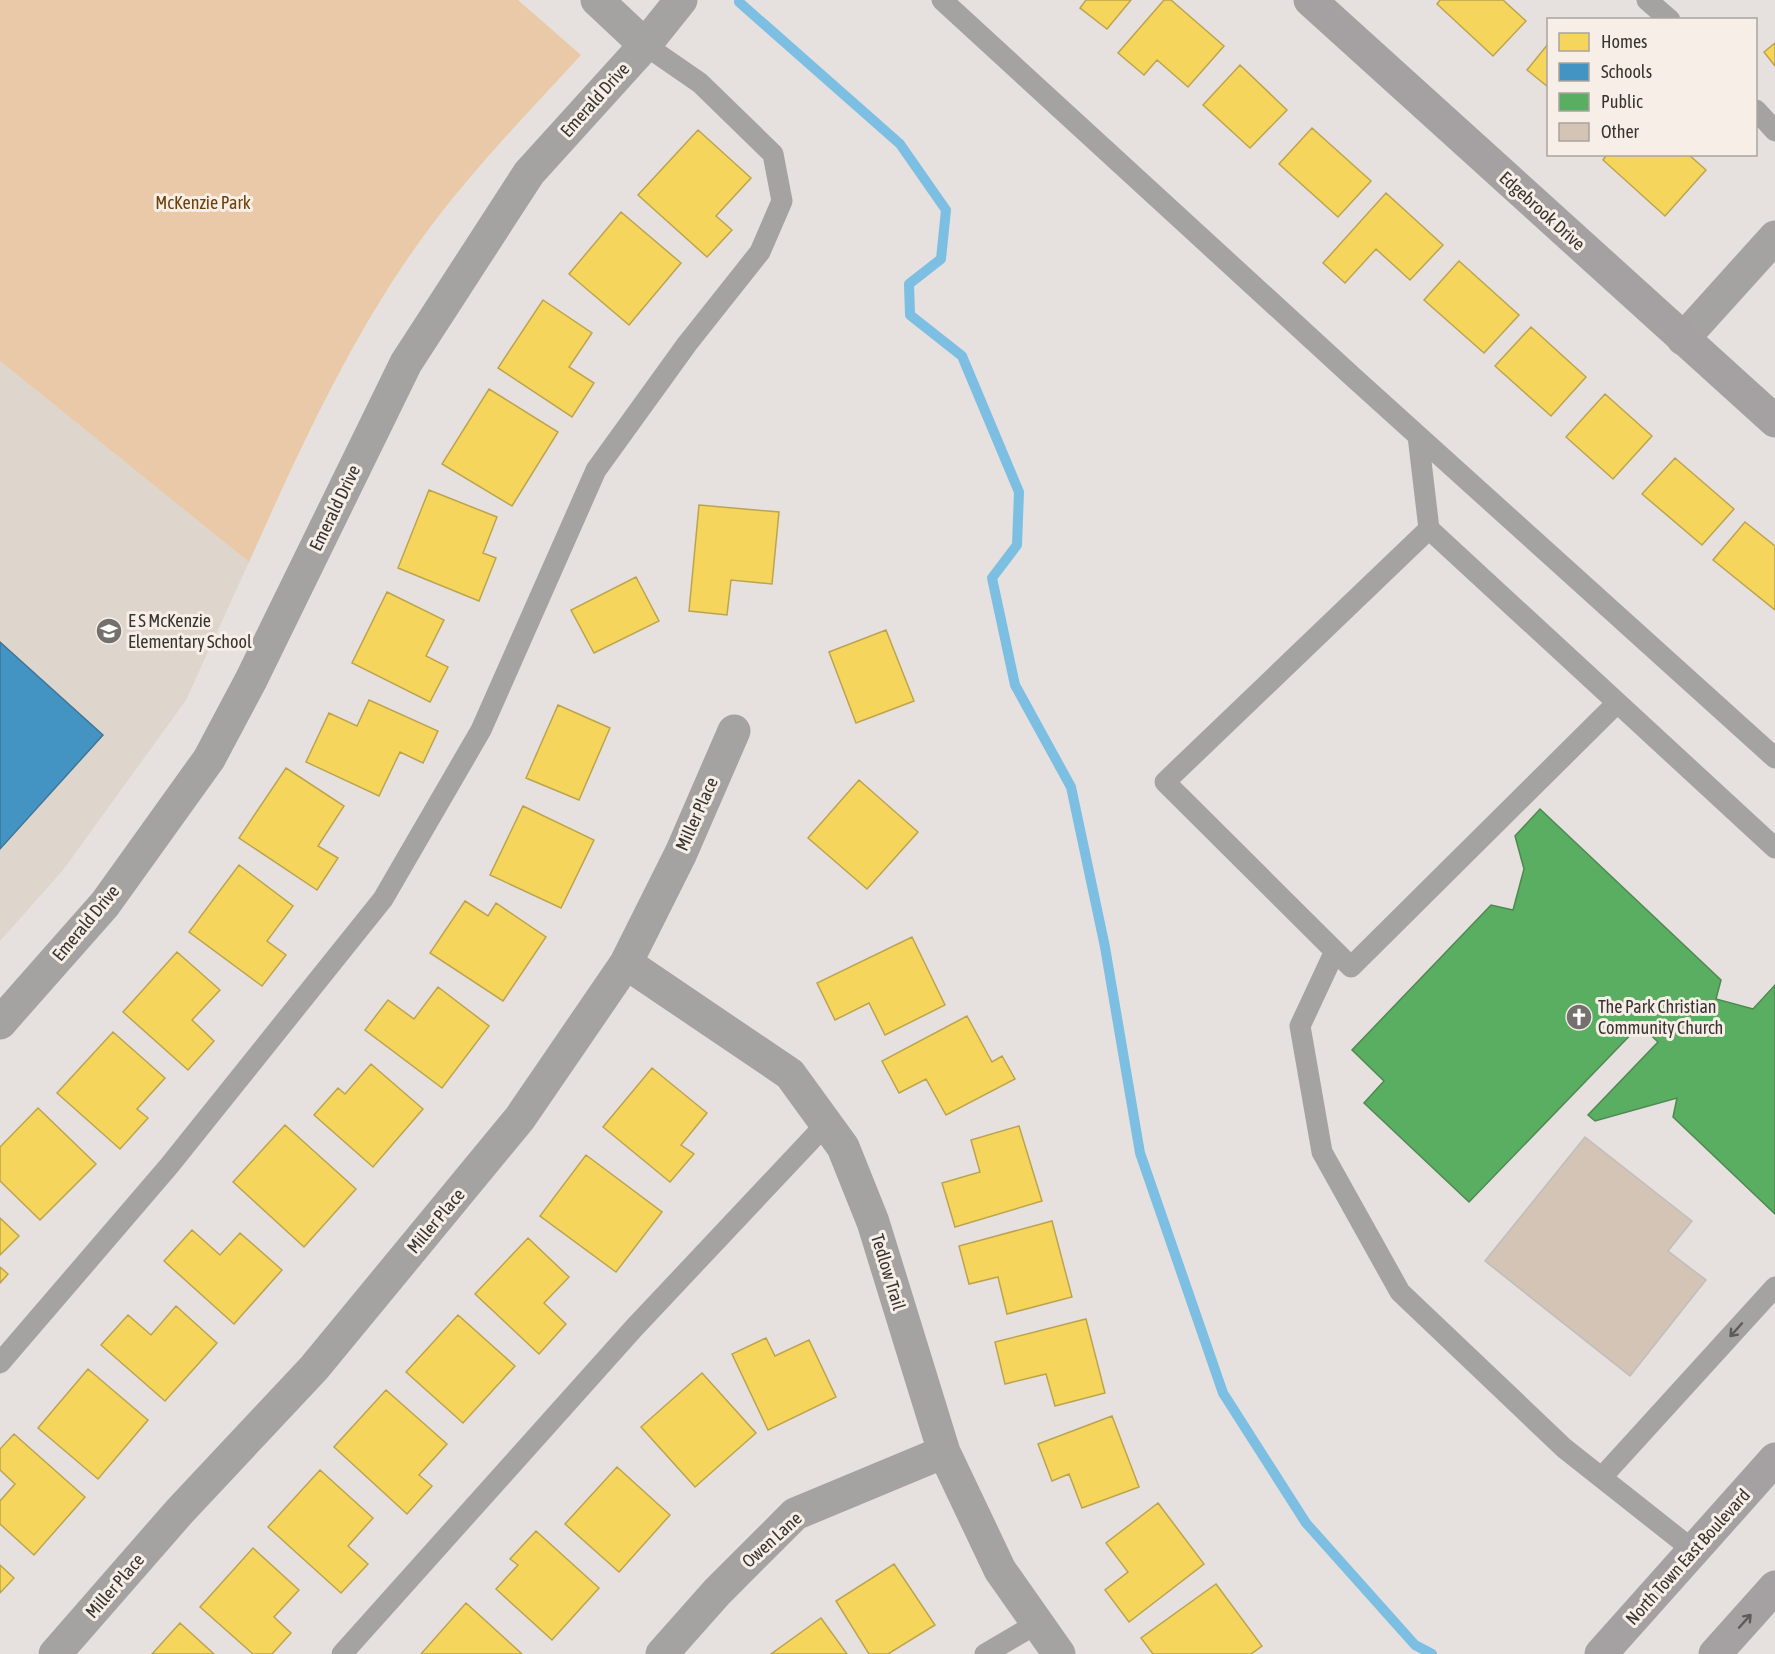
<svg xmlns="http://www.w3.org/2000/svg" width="1775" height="1654" viewBox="0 0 1775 1654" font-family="'Asap Condensed',sans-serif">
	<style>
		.built { fill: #ded5cc }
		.green { fill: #eac9a9 }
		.homes { fill: #f6d55c; stroke: #bca44f; stroke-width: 1.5 }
		.schools { fill: #4393c3; stroke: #3f7697; stroke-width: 1.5 }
		.public { fill: #5aae61; stroke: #4f8952; stroke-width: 1.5 }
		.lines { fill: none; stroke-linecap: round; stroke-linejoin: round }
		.stream { stroke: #7cbfe3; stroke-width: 10 }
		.building { fill: #d3c4b5; stroke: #c0bdba; stroke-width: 1.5 }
		.lane { stroke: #a5a3a2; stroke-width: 21 }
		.street { stroke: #a5a3a2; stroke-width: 33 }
		.secondary { stroke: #a5a1a2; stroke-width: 33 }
		.oneway { stroke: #5d5a58 }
		.labels { text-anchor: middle; stroke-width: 6; stroke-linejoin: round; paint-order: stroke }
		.street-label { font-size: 18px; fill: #363330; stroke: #f7efe7 }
		.park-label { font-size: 18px; fill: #6d4107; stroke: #f7efe7 }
		.poi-label { font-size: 18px; fill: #363330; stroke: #f7efe7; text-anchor: start }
	</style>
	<rect width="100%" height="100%" fill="#e6e1de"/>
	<!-- built -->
	<path class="built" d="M0 361 249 562 186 700 63 870 0 941Z"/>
	<!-- green -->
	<path class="green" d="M0 0H518L581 55C526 115 468 174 420 241 349 340 299 451 249 562L0 361Z"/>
	<!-- homes -->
	<path class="homes" d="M1086 0H1131L1107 29 1080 8Z
		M1164 0H1171L1224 46 1188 87 1157 60 1144 75 1118 53Z
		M1440 0H1503L1526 21 1493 56 1437 4Z
		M1775 43V66L1764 52Z
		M1548 44V87L1527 70Z
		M1240 65 1287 110 1250 148 1203 105Z
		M1312 128 1371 181 1338 217 1279 164Z
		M698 130 751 178 716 216 732 230 707 257 638 195Z
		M1607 154H1688L1706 170 1665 216 1603 160Z
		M1386 193 1443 245 1410 280 1376 249 1345 283 1323 263Z
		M621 212 681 263 629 325 569 274Z
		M1459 261 1519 315 1484 353 1424 300Z
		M543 300 592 333 569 367 594 383 572 417 498 368Z
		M1531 327 1586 377 1551 416 1495 366Z
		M489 389 558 432 512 506 442 464Z
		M1605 394 1652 436 1613 479 1566 437Z
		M1675 458 1734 509 1702 545 1642 494Z
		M429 490 497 517 483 553 496 558 479 601 398 568Z
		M699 505 779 512 772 584 731 580 727 615 689 611Z
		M1745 522 1775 546V610L1713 560Z
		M636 577 659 621 594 653 571 610Z
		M387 592 444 620 426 656 448 667 430 702 352 663Z
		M886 630 914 701 856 723 829 652Z
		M369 700 438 731 423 763 400 752 379 796 306 762 329 713 357 726Z
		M558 705 610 728 579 800 526 778Z
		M286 768 344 806 318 846 338 858 317 890 239 838Z
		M859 780 918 832 867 889 808 838Z
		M523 806 594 840 561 908 490 875Z
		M239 865 293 906 267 941 286 955 262 986 189 932Z
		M465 901 488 916 496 903 546 937 503 1001 430 953Z
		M912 937 945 1005 885 1035 869 1003 835 1020 817 983Z
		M177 952 220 990 192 1020 214 1041 188 1070 123 1012Z
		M438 987 489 1026 442 1088 365 1030 388 1000 414 1019Z
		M967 1016 992 1062 1002 1056 1015 1079 946 1115 926 1079 899 1093 882 1061Z
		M113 1032 165 1078 137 1109 148 1118 120 1149 57 1093Z
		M371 1064 423 1109 373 1167 314 1115 338 1088 345 1094Z
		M652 1068 707 1113 681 1145 694 1154 670 1182 603 1127Z
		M38 1108 96 1164 40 1220 0 1181V1147Z
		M285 1125 356 1189 304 1247 233 1182Z
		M1019 1126 1042 1201 955 1227 942 1183 980 1172 971 1140Z
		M586 1155 662 1212 616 1272 540 1216Z
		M0 1218 19 1236 0 1255Z
		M1052 1221 1072 1297 1007 1314 998 1277 969 1284 959 1246Z
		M192 1230 220 1255 240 1233 282 1270 234 1324 164 1261Z
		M528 1238 569 1277 544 1303 566 1324 539 1354 475 1294Z
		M0 1267 8 1274 0 1283Z
		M176 1306 217 1343 165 1401 101 1345 128 1315 151 1335Z
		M458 1315 515 1366 463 1423 406 1372Z
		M1086 1319 1105 1393 1055 1406 1046 1374 1005 1384 995 1342Z
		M766 1338 775 1356 809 1340 836 1397 768 1430 732 1354Z
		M88 1369 148 1420 98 1479 38 1428Z
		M702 1373 756 1433 695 1487 641 1427Z
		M386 1390 447 1444 419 1475 432 1486 407 1514 334 1447Z
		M1112 1416 1139 1487 1082 1508 1069 1474 1052 1481 1038 1444Z
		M14 1434 85 1497 34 1555 0 1524V1501L15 1484 0 1470V1449Z
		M617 1467 670 1515 619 1572 565 1524Z
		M320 1470 373 1518 348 1546 368 1564 341 1593 268 1527Z
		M1158 1503 1204 1564 1129 1622 1105 1590 1128 1572 1106 1543Z
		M536 1531 599 1588 552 1640 496 1589 518 1565 510 1559Z
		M253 1548 299 1590 274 1617 291 1633 272 1654H253L200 1607Z
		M894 1564 935 1625 888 1654H869L836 1601Z
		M0 1565 14 1578 0 1593Z
		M1216 1584 1262 1646 1251 1654H1153L1141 1638Z
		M466 1603 522 1654H421Z
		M821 1618 847 1654H771Z
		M180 1623 214 1654H152Z"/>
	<!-- schools -->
	<path class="schools" d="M0 642 103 735 0 849Z"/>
	<!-- public -->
	<path class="public" d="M1540 809 1721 980 1716 999 1753 1009 1775 985V1214L1673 1117 1677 1098 1595 1121 1588 1115 1658 1042 1640 1025 1469 1202 1364 1103 1384 1081 1352 1050 1491 905 1513 910 1524 869 1515 836Z"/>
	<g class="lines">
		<!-- stream -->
		<path class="stream" d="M739 2 900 144 946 210 941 259 909 284 910 315 962 356 1019 492 1017 545 992 578 1015 685 1071 787 1105 947 1140 1153 1223 1393 1306 1523 1415 1645 1432 1654"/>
	</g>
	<!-- building -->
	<path class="building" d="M1585 1137 1692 1221 1668 1251 1706 1280 1630 1376 1485 1261Z"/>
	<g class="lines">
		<!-- lane -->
		<path class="lane" d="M942 0 1353 377 1775 758
			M1647 0 1670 20
			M1756 110 1775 131
			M1418 436 1429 529
			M1617 703 1351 967 1165 782 1429 529 1775 848
			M1335 951 1300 1026 1322 1152 1400 1292 1564 1448 1693 1550
			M0 1363 169 1166 383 899 481 730 596 470 687 344 760 252 782 201 773 154 700 83 645 45
			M1602 1477 1775 1287
			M342 1654 634 1328 826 1124
			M985 1654 1038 1623"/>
		<!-- street -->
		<path class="street" d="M597 0 645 45
			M1683 339 1775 237
			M626 963 790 1074 843 1147 873 1222 944 1452 1000 1570 1059 1654
			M0 1023 105 904 209 759 251 680 406 363 529 173 645 45 681 0
			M55 1654 179 1512 314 1368 520 1118 626 963 681 853 734 731
			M662 1654 717 1592 795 1514 944 1452"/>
		<!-- secondary -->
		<path class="secondary" d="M1310 0 1775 421
			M1601 1654 1775 1459
			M1715 1654 1775 1587"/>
	</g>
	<!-- one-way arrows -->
	<defs><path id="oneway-shaft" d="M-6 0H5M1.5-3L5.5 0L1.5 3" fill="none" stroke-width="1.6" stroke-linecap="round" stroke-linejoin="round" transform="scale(1.5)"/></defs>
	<g class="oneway">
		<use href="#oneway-shaft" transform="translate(1736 1330) rotate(132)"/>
		<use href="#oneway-shaft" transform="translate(1745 1621) rotate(-48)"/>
	</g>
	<!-- icons -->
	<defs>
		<symbol id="school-disc" viewBox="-11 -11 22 22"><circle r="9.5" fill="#74706d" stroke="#f7efe7"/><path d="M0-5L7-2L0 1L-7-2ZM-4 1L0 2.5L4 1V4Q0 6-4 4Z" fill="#fff"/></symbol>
		<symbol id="church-disc" viewBox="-11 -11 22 22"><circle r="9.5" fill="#74706d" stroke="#f7efe7"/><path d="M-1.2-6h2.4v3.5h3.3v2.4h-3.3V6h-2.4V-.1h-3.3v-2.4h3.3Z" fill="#fff"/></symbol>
	</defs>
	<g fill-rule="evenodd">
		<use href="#school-disc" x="94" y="616" width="30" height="30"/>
		<use href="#church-disc" x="1564" y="1002" width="30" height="30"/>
	</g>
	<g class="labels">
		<!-- street labels -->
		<g class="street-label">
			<text transform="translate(595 100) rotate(-48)" y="6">Emerald Drive</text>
			<text transform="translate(1542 211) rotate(42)" y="6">Edgebrook Drive</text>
			<text transform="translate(335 508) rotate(-64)" y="6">Emerald Drive</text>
			<text transform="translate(697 814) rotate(-66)" y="6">Miller Place</text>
			<text transform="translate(86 923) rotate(-50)" y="6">Emerald Drive</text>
			<text transform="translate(436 1221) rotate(-50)" y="6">Miller Place</text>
			<text transform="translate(888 1272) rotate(73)" y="6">Tedlow Trail</text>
			<text transform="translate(772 1540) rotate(-42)" y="6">Owen Lane</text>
			<text transform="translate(1688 1557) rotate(-48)" y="6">North Town East Boulevard</text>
			<text transform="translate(115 1586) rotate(-49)" y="6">Miller Place</text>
		</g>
		<!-- park labels -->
		<g class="park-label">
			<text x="203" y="209">McKenzie Park</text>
		</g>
		<!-- poi labels -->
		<g class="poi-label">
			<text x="128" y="627">E S McKenzie<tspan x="128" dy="21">Elementary School</tspan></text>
			<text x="1598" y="1013">The Park Christian<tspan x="1598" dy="21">Community Church</tspan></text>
		</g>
	</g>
	<!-- legend -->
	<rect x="1547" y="18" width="210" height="138" fill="#f7efe7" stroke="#aaa49e" stroke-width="1.5"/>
	<rect x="1559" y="33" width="30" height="18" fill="#f6d55c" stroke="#aaa49e" stroke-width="1.5"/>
	<text x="1601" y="48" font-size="18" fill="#363330">Homes</text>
	<rect x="1559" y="63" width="30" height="18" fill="#4393c3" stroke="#aaa49e" stroke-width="1.5"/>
	<text x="1601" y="78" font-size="18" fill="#363330">Schools</text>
	<rect x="1559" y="93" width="30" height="18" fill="#5aae61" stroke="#aaa49e" stroke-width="1.5"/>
	<text x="1601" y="108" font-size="18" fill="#363330">Public</text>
	<rect x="1559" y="123" width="30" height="18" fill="#d3c4b5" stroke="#aaa49e" stroke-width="1.5"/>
	<text x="1601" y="138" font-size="18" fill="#363330">Other</text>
</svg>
